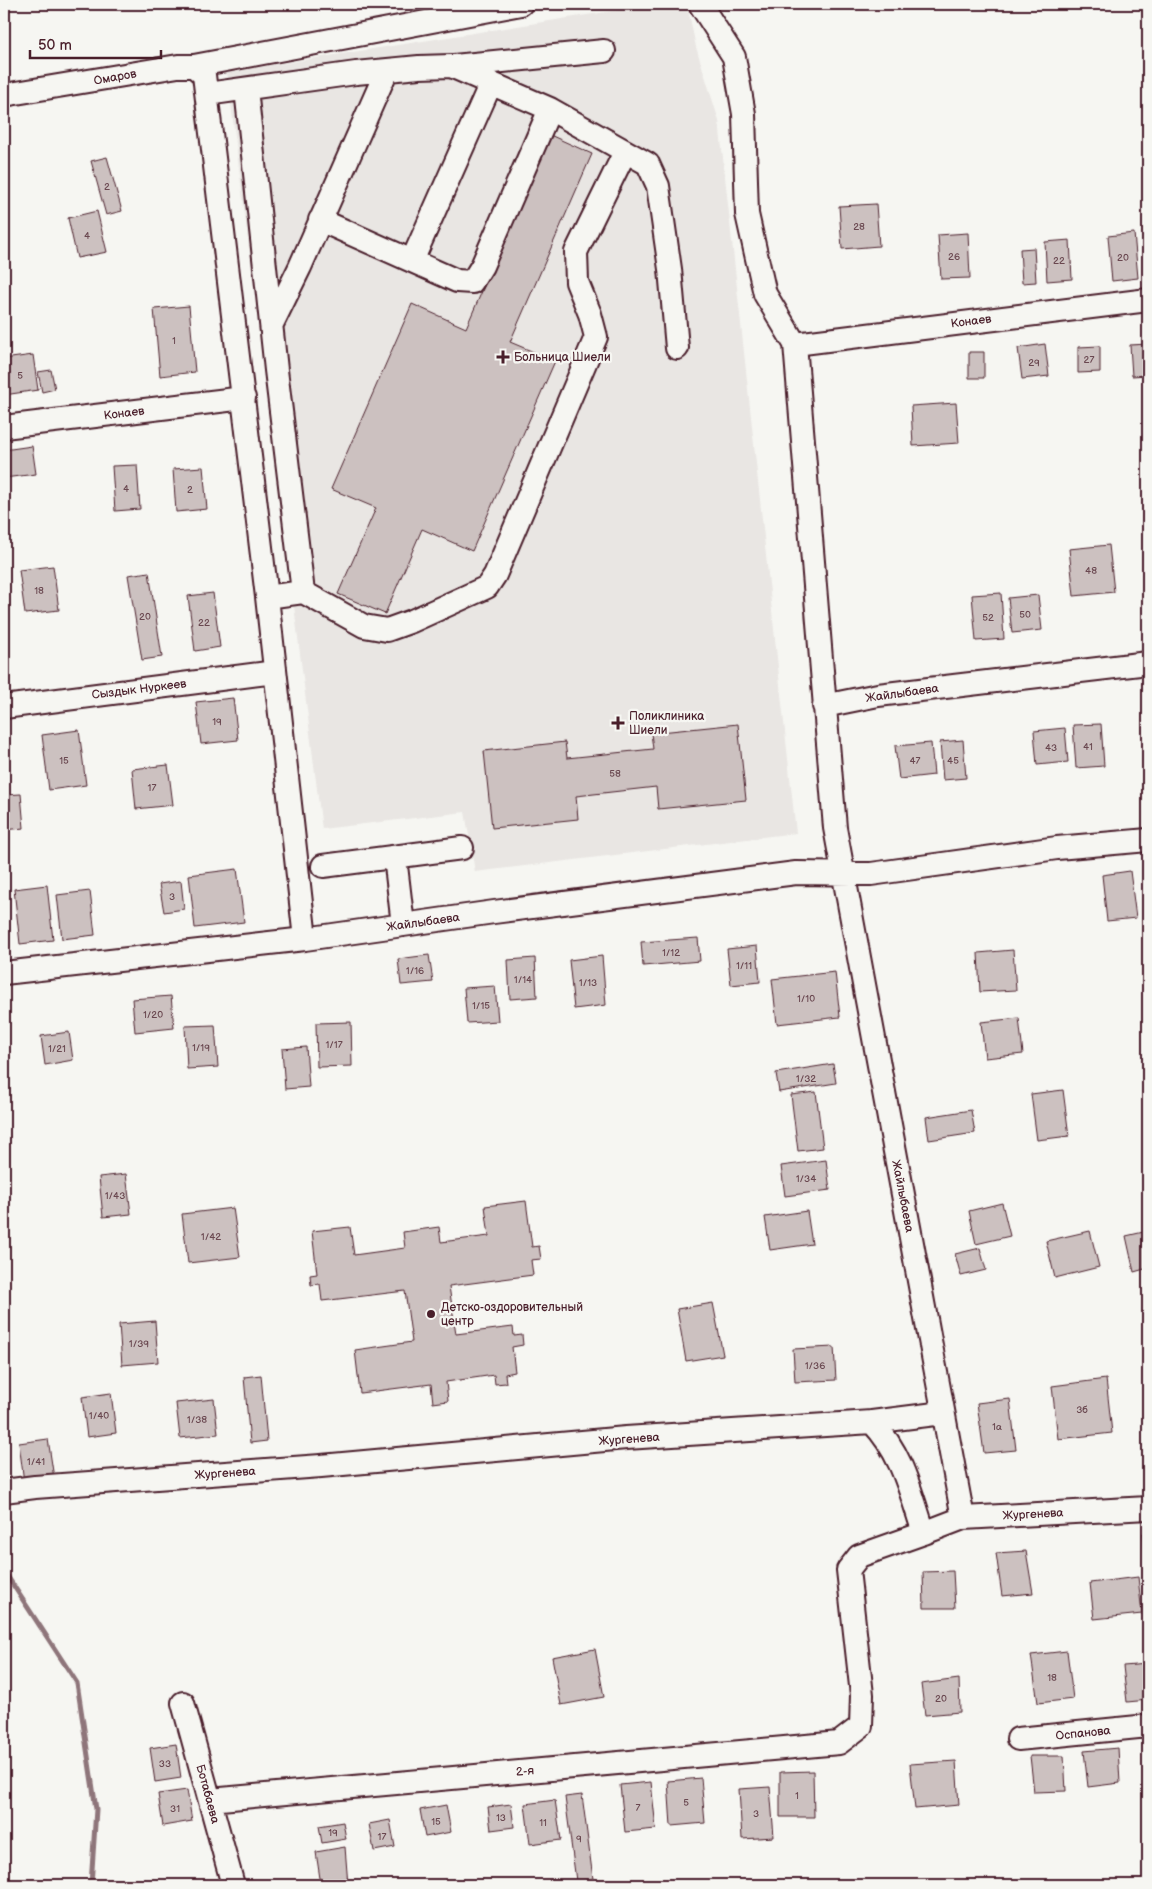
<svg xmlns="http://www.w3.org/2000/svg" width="1152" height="1889" viewBox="0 0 1152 1889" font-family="'Balsamiq Sans',sans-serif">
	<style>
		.built { fill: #e9e6e3 }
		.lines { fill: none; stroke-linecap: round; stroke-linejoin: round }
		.stream { stroke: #8e747a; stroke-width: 5 }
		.building { fill: #ccc1c0; stroke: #4a1f2b }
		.minor-casing { stroke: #4a1f2b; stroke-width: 26 }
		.minor { stroke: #f6f6f2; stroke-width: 22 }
		.poi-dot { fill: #4a1f2b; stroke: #f6f6f2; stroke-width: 2 }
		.labels { text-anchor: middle; stroke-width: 4.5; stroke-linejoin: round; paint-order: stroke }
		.number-label { font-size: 10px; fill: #6a4850 }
		.street-label { font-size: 12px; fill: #4a1f2b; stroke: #f6f6f2 }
		.poi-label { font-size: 12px; fill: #4a1f2b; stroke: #f6f6f2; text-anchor: start }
	</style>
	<rect width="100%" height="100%" fill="#f6f6f2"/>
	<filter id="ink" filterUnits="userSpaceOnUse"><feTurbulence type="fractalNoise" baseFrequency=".02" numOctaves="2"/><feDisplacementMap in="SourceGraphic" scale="10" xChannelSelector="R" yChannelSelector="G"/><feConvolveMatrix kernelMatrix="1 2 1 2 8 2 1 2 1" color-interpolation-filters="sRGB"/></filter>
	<g filter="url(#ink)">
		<!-- built -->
		<path class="built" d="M656 4H687L696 47 719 121 796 833 475 872 465 812 322 829 227 72Z"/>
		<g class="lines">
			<!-- stream -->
			<path class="stream" d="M4 1571 77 1683 96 1809 91 1885"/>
		</g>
		<!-- building -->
		<path class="building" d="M550 135 592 154 510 342 555 361 472 551 422 529 385 614 338 594 376 508 331 489 412 304 466 328Z
			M107 157 122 211 106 215 91 161Z
			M876 204 879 246 842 249 839 206Z
			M97 211 107 252 77 258 68 218Z
			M968 233 970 278 941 279 938 235Z
			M1134 233 1138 278 1112 281 1108 236Z
			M1070 240 1072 279 1047 281 1045 242Z
			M1034 248 1036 282 1022 283 1020 249Z
			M189 306 195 372 160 376 154 309Z
			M1045 344 1049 376 1022 379 1018 348Z
			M1148 344V375L1132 376 1130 345Z
			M1100 346V372L1078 373V347Z
			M969 352H984V378H969Z
			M33 355 38 390 4 395V359Z
			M51 370 55 389 42 392 38 372Z
			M956 403 959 443 913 446 911 406Z
			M32 446 36 474 4 478V450Z
			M137 465 140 509 115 511 112 466Z
			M203 467 207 509 176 512 173 469Z
			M1109 545 1114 592 1074 596 1069 549Z
			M53 566 59 610 25 614 19 570Z
			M149 572 162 657 142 660 128 575Z
			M213 593 220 647 195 651 188 596Z
			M1001 593 1004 639 976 641 972 595Z
			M1038 595 1042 630 1012 633 1008 598Z
			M233 698 238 740 201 744 196 702Z
			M738 724 746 800 658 809 656 787 576 796 578 819 492 828 484 751 565 742 567 758 653 749 651 733Z
			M1101 724 1104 766 1076 768 1073 725Z
			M1065 728 1068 762 1037 765 1034 731Z
			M79 730 86 785 49 790 42 735Z
			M963 740 966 778 943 780 940 742Z
			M931 743 934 775 899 779 895 746Z
			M168 765 173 805 136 809 132 769Z
			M21 794 24 828 4 830V795Z
			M237 869 244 922 195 928 189 875Z
			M1130 871 1136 918 1107 921 1102 875Z
			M181 881 184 909 164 912 159 884Z
			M47 885 53 940 20 944 14 889Z
			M90 891 95 935 62 939 57 895Z
			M698 938 700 961 643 966 641 942Z
			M757 946 760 982 731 985 727 949Z
			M1013 950 1016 990 980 992 978 953Z
			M429 955 433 982 401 985 398 959Z
			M602 956 606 1005 574 1009 569 960Z
			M535 958 537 997 510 999 508 960Z
			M835 972 840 1017 777 1024 772 979Z
			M495 986 498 1021 467 1023 464 988Z
			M171 996 174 1028 135 1032 132 999Z
			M1019 1018 1023 1054 985 1058 981 1022Z
			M351 1022 352 1066 317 1067 316 1023Z
			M215 1025 218 1067 187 1069 185 1026Z
			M69 1032 73 1060 45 1065 41 1036Z
			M306 1047 309 1087 285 1089 282 1049Z
			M833 1064 836 1083 779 1092 776 1073Z
			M1063 1090 1069 1136 1037 1140 1031 1094Z
			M816 1092 823 1148 798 1151 791 1095Z
			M971 1110 975 1133 929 1140 926 1117Z
			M826 1160 830 1190 785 1196 781 1166Z
			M126 1174 131 1214 103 1217 99 1177Z
			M526 1201 532 1247 539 1246 541 1259 531 1260 533 1275 449 1286 456 1334 513 1327 514 1336 522 1335 523 1345 512 1347 515 1372 505 1374 506 1383 495 1384 494 1375 446 1382 448 1401 433 1403 431 1384 360 1393 355 1350 412 1342 405 1291 322 1301 320 1284 311 1285 310 1275 317 1274 312 1231 350 1227 354 1255 405 1248 403 1232 439 1227 441 1242 489 1236 485 1206Z
			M1002 1203 1010 1236 976 1244 969 1211Z
			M233 1208 240 1257 188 1263 182 1214Z
			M807 1211 812 1244 770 1250 765 1217Z
			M1090 1231 1099 1267 1055 1278 1046 1241Z
			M1148 1231V1268L1134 1272 1126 1236Z
			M980 1248 986 1270 961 1276 955 1254Z
			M713 1303 723 1355 686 1361 677 1309Z
			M155 1321 158 1362 122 1365 119 1324Z
			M834 1347 836 1380 795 1382 793 1349Z
			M261 1375 267 1441 250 1443 244 1377Z
			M1106 1379 1112 1433 1058 1439 1052 1386Z
			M111 1393 116 1433 87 1437 82 1397Z
			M214 1399 218 1434 180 1438 176 1403Z
			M1010 1399 1016 1450 984 1453 977 1403Z
			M48 1439 54 1478 24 1482 19 1443Z
			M1148 1532V1563L1145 1564 1143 1533Z
			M1026 1551 1033 1593 1002 1596 996 1553Z
			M953 1571 955 1608H924L923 1572Z
			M1138 1577 1142 1614 1094 1619 1090 1583Z
			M595 1649 604 1697 561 1705 552 1657Z
			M1067 1651 1073 1699 1038 1703 1031 1655Z
			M1148 1664V1700L1127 1702 1123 1666Z
			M959 1679 960 1712 925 1715 921 1684Z
			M176 1744 181 1778 155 1782 150 1748Z
			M1118 1748 1120 1783 1088 1787 1084 1751Z
			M1030 1756H1064L1066 1791 1034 1792Z
			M956 1761 959 1805 915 1809 910 1764Z
			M813 1771 814 1817H780V1772Z
			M701 1778 705 1823 671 1826 668 1781Z
			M651 1782 656 1829 625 1832 620 1785Z
			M770 1787 774 1837 742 1839 739 1789Z
			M187 1790 192 1821 163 1826 158 1794Z
			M582 1795 593 1879 576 1881 565 1797Z
			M555 1800 561 1840 530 1844 525 1804Z
			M511 1804 514 1827 491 1830 488 1807Z
			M446 1805 451 1832 425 1837 420 1810Z
			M390 1820 395 1847 374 1851 369 1824Z
			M343 1822 346 1839 322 1843 319 1826Z
			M345 1847 348 1885H321L316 1852Z
			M4 1880H41V1885H4Z
			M215 1880 216 1885H191V1882Z"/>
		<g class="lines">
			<defs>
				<path id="minor" d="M700 4 734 57 744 114 747 214 765 294 795 344 835 828 963 1518
					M194 66 521 4
					M454 66 604 51
					M246 89 276 370 303 592
					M207 94 356 73 419 67 451 66 550 109 648 164 658 186 670 269 677 348
					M4 95 178 66H194L204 75 267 597 305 939
					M320 220 457 281 472 282 482 266 550 109
					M412 261 491 83
					M272 324 300 267 387 70
					M795 344 1148 300
					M4 427 244 398
					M267 597 303 592 364 626 387 630 412 621 487 587 495 575 596 337 590 314 577 282 576 252 625 152
					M824 706 878 695 1148 663
					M4 707 275 672
					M395 857 403 925
					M323 866 462 848
					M4 973 305 939 494 912 796 873 871 874 1057 848 1148 840
					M872 1422 943 1413
					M4 1491 35 1487 321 1466 626 1438 872 1422C903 1455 910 1491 924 1533L963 1518 1148 1508
					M183 1703 233 1885
					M1018 1739 1148 1726
					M210 1800 839 1743 861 1726 862 1695 848 1570 859 1556 924 1533"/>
			</defs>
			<!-- minor casing -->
			<use href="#minor" class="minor-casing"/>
			<!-- minor -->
			<use href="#minor" class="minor"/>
		</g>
	</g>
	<!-- markers -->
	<g class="poi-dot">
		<path d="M500.5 349.5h5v5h5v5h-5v5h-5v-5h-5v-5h5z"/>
		<path d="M615.5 715.5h5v5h5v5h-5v5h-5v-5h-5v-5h5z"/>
		<circle cx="431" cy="1314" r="5"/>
	</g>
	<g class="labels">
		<!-- number labels -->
		<g class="number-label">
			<text x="107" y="190">2</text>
			<text x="859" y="230">28</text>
			<text x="87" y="239">4</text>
			<text x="954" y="260">26</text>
			<text x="1123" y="261">20</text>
			<text x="1059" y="264">22</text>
			<text x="174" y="344">1</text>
			<text x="1089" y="363">27</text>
			<text x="1034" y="366">29</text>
			<text x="20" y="379">5</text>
			<text x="126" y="492">4</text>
			<text x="190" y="493">2</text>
			<text x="1091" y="574">48</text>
			<text x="39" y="594">18</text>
			<text x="1025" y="618">50</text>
			<text x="145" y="620">20</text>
			<text x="988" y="621">52</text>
			<text x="204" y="626">22</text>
			<text x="217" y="725">19</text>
			<text x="1088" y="750">41</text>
			<text x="1051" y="751">43</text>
			<text x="64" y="764">15</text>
			<text x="915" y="764">47</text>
			<text x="953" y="764">45</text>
			<text x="615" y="777">58</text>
			<text x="152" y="791">17</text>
			<text x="172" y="900">3</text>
			<text x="671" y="956">1/12</text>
			<text x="744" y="969">1/11</text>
			<text x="415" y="974">1/16</text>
			<text x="523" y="983">1/14</text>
			<text x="588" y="986">1/13</text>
			<text x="806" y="1002">1/10</text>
			<text x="481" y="1009">1/15</text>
			<text x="153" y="1018">1/20</text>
			<text x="334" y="1048">1/17</text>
			<text x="201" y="1051">1/19</text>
			<text x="57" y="1052">1/21</text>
			<text x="806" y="1082">1/32</text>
			<text x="806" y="1182">1/34</text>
			<text x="115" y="1199">1/43</text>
			<text x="211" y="1240">1/42</text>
			<text x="139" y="1347">1/39</text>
			<text x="815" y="1369">1/36</text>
			<text x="1082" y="1413">3б</text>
			<text x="99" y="1419">1/40</text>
			<text x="197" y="1423">1/38</text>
			<text x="997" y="1430">1а</text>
			<text x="36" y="1465">1/41</text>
			<text x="1052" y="1681">18</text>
			<text x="941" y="1702">20</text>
			<text x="165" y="1767">33</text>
			<text x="797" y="1799">1</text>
			<text x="686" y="1806">5</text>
			<text x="638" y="1811">7</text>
			<text x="175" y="1812">31</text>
			<text x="756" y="1817">3</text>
			<text x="501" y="1821">13</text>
			<text x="436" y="1825">15</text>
			<text x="543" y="1826">11</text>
			<text x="333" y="1836">19</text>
			<text x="382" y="1840">17</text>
			<text x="579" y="1842">9</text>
		</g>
		<!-- street labels -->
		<g class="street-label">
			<text transform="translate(115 77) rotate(-10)" y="4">Омаров</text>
			<text transform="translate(971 321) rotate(-7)" y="4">Конаев</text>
			<text transform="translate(124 413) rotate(-7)" y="4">Конаев</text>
			<text transform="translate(139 689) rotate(-7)" y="4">Сыздык Нуркеев</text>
			<text transform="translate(902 693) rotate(-8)" y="4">Жайлыбаева</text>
			<text transform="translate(423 922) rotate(-8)" y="4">Жайлыбаева</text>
			<text transform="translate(903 1196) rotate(79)" y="4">Жайлыбаева</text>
			<text transform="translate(629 1439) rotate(-4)" y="4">Жургенева</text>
			<text transform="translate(225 1473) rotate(-4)" y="4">Жургенева</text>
			<text transform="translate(1033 1514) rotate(-3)" y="4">Жургенева</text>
			<text transform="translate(1083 1733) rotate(-6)" y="4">Оспанова</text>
			<text transform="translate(525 1771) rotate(-5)" y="4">2-я</text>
			<text transform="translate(208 1794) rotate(75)" y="4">Ботабаева</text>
		</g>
		<!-- poi labels -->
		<g class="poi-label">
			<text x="514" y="361">Больница Шиели</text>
			<text x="629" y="720">Поликлиника<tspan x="629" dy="14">Шиели</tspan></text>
			<text x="441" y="1311">Детско-оздоровительный<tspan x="441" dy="14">центр</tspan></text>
		</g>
	</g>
	<!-- margin -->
	<rect width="1152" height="1889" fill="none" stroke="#f6f6f2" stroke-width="20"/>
	<rect x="10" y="10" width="1132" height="1869" fill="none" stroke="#4a1f2b" stroke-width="2" filter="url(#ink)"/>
	<!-- scale -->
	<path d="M30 50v8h131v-8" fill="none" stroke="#4a1f2b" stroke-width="2.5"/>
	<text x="38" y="50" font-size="15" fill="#4a1f2b" stroke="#f6f6f2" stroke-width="4" paint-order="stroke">50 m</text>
</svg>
